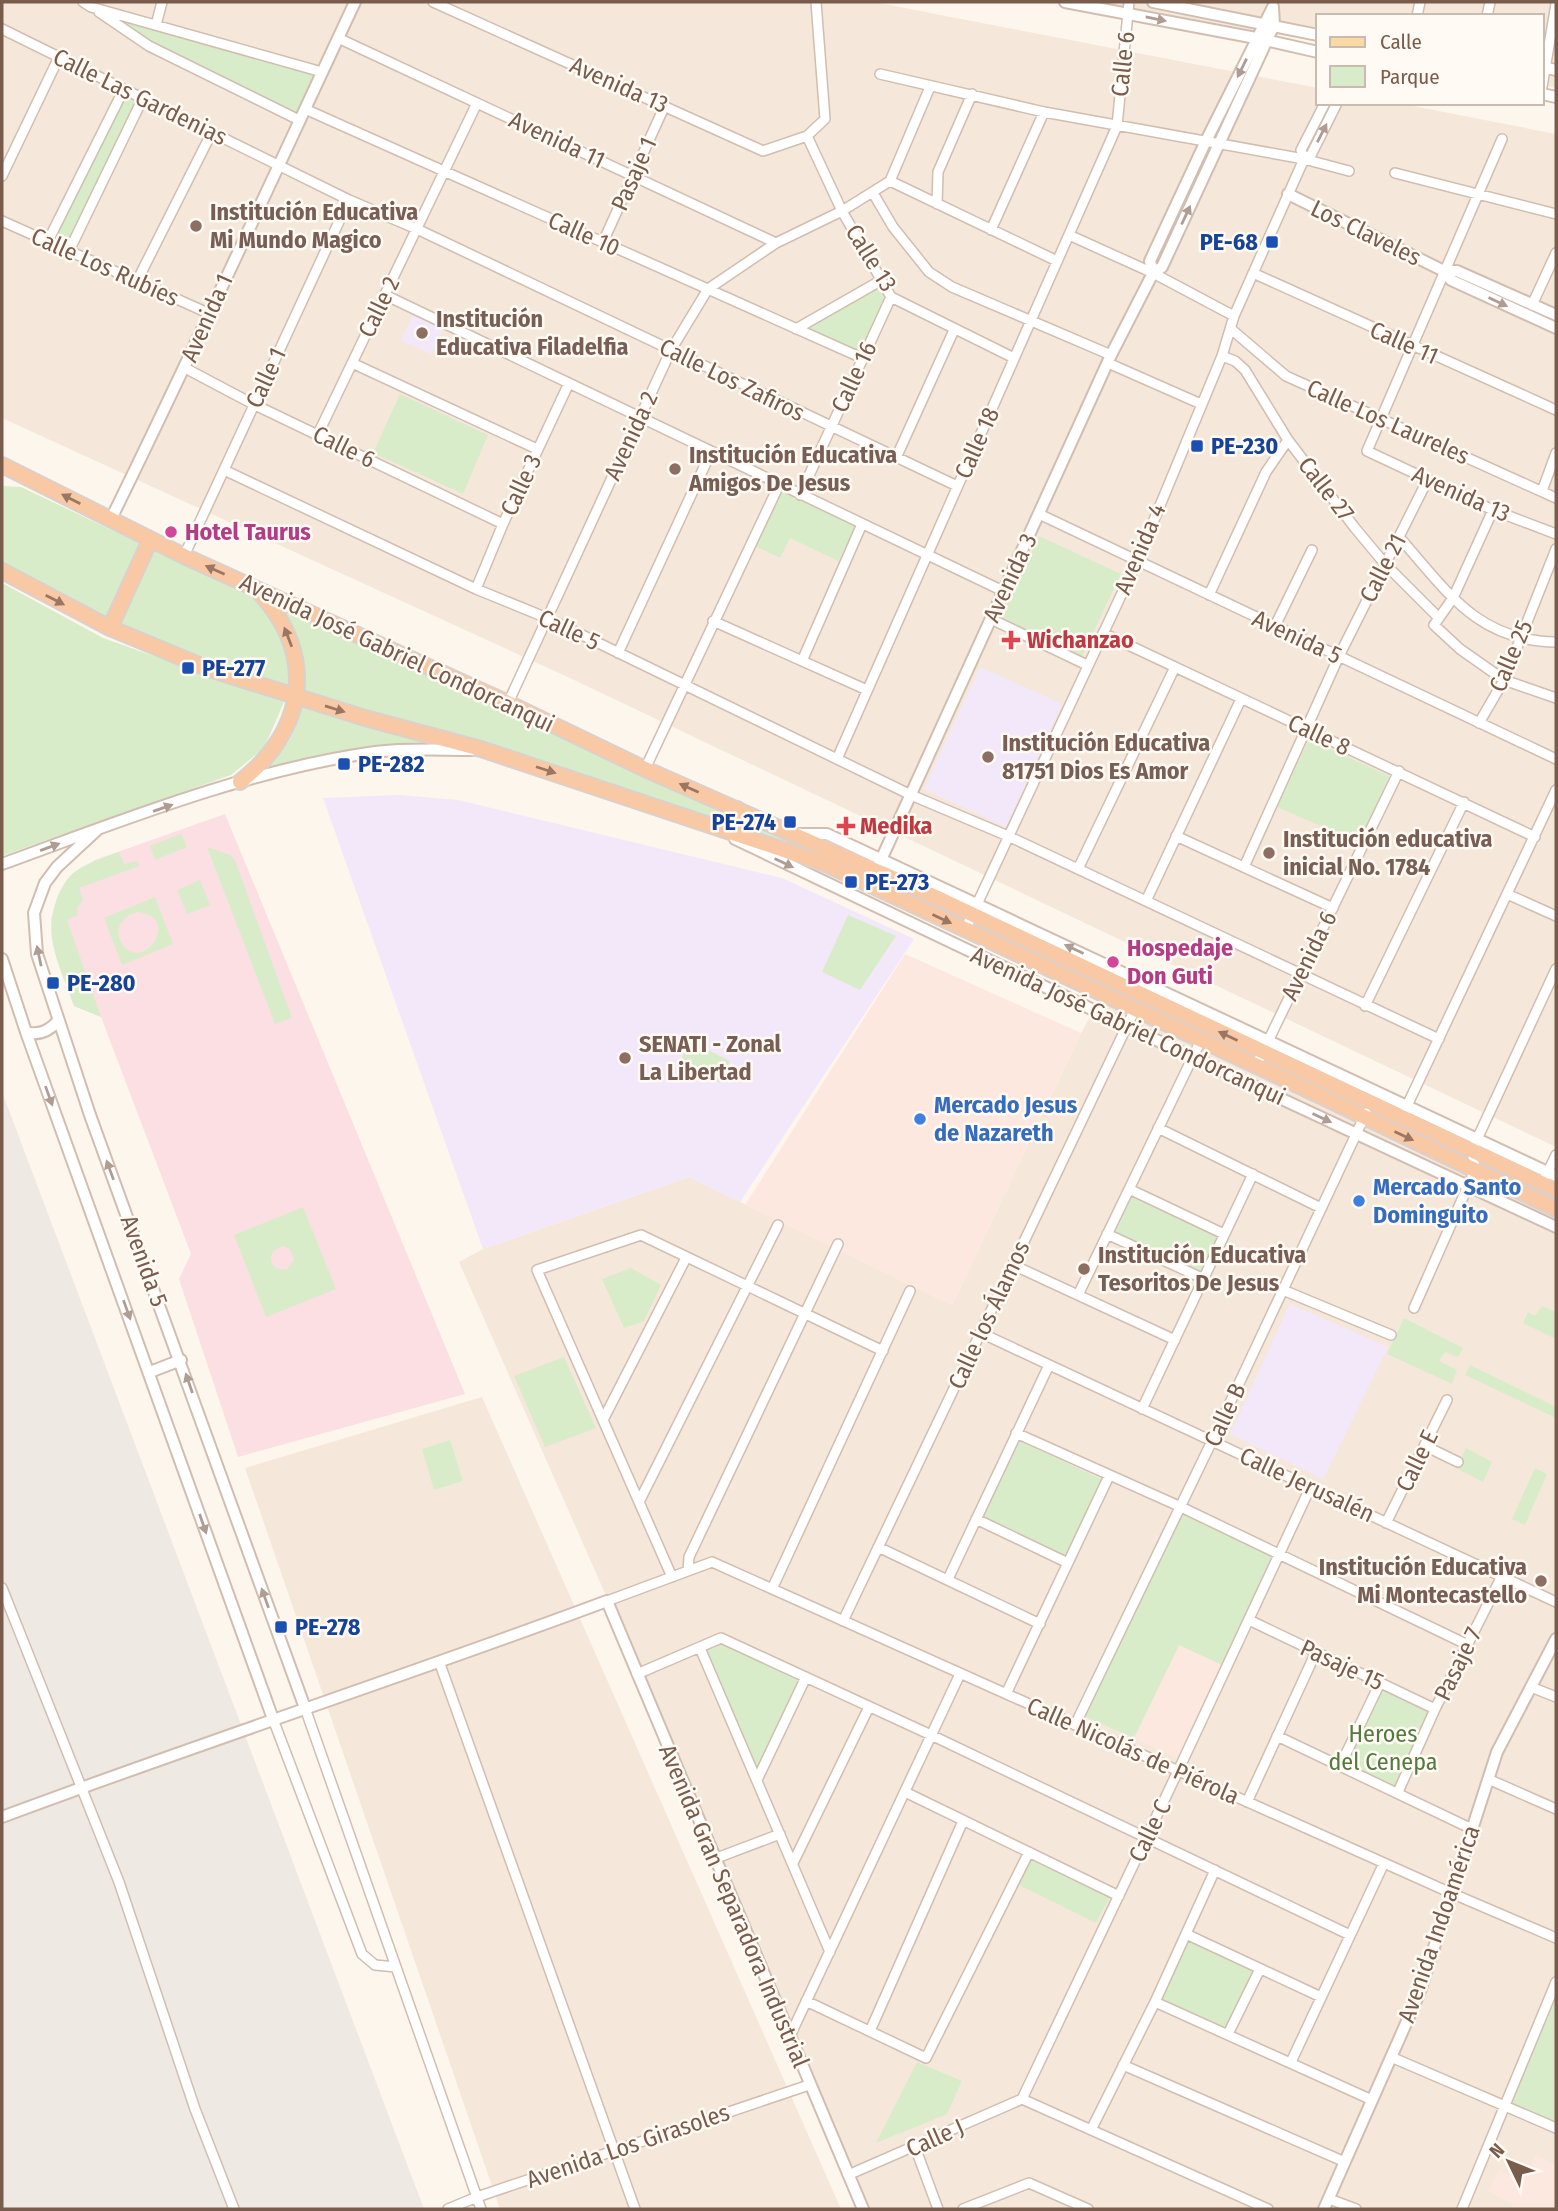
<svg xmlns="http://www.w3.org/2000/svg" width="1558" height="2211" viewBox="0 0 1558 2211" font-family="'Fira Sans Condensed',sans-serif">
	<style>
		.residential { fill: #f5e8da }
		.commercial { fill: #fde8e0 }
		.industrial { fill: #efe9e4 }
		.education { fill: #f3e8fa }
		.medical { fill: #fbdfe3 }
		.green { fill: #d8ecc9; fill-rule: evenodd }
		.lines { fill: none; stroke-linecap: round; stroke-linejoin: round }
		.minor-casing { stroke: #d1beb0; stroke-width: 12 }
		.tertiary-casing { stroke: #d1beb0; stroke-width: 14 }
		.primary-casing { stroke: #dad1cd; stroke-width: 18 }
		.trunk-casing { stroke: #dad1cd; stroke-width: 18 }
		.minor { stroke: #fff; stroke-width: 9 }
		.tertiary { stroke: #fff; stroke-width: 10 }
		.primary { stroke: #fbd9a5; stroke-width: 14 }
		.trunk { stroke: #f9c8a4; stroke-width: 14 }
		.oneway { fill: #af9d94 }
		.oneway2 { fill: #9a7763 }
		.education-dot { fill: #8d6e63; stroke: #fffaf3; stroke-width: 2.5 }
		.transit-dot { fill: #1a4fb4; stroke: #fffaf3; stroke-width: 2.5 }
		.hotel-dot { fill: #d1479c; stroke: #fffaf3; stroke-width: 2.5 }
		.health-dot { fill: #e0444e; stroke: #fffaf3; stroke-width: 2.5 }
		.shop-dot { fill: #3f7fe0; stroke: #fffaf3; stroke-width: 2.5 }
		.labels { text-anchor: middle; stroke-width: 5; stroke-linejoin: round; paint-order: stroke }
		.street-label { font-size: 24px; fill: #7a5c4d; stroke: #fffaf3 }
		.education-label { font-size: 24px; font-weight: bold; fill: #785e54; stroke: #fffaf3; text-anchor: start }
		.transit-label { font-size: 24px; font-weight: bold; fill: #164399; stroke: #fffaf3; text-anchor: start }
		.hotel-label { font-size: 24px; font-weight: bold; fill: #b23c85; stroke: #fffaf3; text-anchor: start }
		.health-label { font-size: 24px; font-weight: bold; fill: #be3a42; stroke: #fffaf3; text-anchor: start }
		.shop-label { font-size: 24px; font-weight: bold; fill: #366cbe; stroke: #fffaf3; text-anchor: start }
		.park-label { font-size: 24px; fill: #537a41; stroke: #fffaf3 }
	</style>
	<rect width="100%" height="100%" fill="#fdf6ec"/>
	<!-- residential -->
	<path class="residential" d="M2 2H874L1318 88V103H1398L1556 134V1147L572 679 2 418Z
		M1100 2H1556V88L1542 85V16H1318V42Z
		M1107 987 1556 1199V2209H865L603 1589 459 1262 483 1249 689 1177 952 1305 1081 1033Z
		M482 1397 841 2209H500L245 1468Z"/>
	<!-- commercial -->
	<path class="commercial" d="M905 954 1081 1033 952 1305 745 1205Z
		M1180 1645 1222 1665 1177 1758 1134 1738Z
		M1536 2155 1556 2166V2209H1510L1512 2204 1489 2191 1499 2170 1523 2182Z"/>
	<!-- industrial -->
	<path class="industrial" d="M2 1092 424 2209H2Z"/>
	<!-- education -->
	<path class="education" d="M414 313 444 327 431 354 401 340Z
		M980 667 1062 704 1006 827 924 789Z
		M398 795 458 800 782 878 914 939 740 1202 689 1177 483 1249 323 798Z
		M1290 1304 1388 1347 1323 1479 1230 1434Z"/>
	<!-- medical -->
	<path class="medical" d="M225 814 465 1394 238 1457 179 1279 191 1254 101 1017 74 1006 53 944 51 919 58 897 71 876 95 860Z"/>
	<!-- green -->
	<path class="green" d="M91 7 319 71 299 120 149 46Z
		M124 89 143 98 69 251 48 241Z
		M880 281 891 297 862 358 796 329Z
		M400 394 488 435 463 494 373 453Z
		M2 486 21 487 139 543 105 619 2 563Z
		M782 490 856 526 838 561 790 538 780 558 755 546Z
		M1039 536 1121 574 1081 658 999 620Z
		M155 550 250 593 274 620 288 660 290 689 120 626Z
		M2 583 103 638 284 702 264 748 231 775 2 856Z
		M277 604 812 853 478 742 302 692C305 659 300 630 277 604Z
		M299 706 445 745H374L265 770C285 748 297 736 299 706Z
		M1309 739 1389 776 1360 843 1277 807Z
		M181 834 187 847 155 860 150 846Z
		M207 847 230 855 235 860 292 1018 275 1024Z
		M119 852 124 864 137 861 139 866 79 888 83 899 77 909 78 915 67 920 101 1017 74 1006C67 986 57 965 53 944 48 922 55 893 70 876 82 864 103 858 119 852Z
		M200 880 210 905 187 914 177 890Z
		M155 897 173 944 122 965 104 918ZM137 912C185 917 140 977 121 942 113 928 124 915 137 912Z
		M848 915 896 936 860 990 822 972Z
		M690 1041 730 1061 720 1083 679 1063Z
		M1131 1197 1219 1237 1202 1273 1115 1233Z
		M303 1207 336 1289 266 1317 234 1235ZM283 1246 290 1249 294 1260 287 1269C275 1272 267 1262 273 1251Z
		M631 1268 661 1285 644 1321 624 1328 602 1279Z
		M1542 1306 1556 1312V1339L1523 1323 1528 1312 1535 1316Z
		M1404 1318 1463 1348 1458 1357 1445 1352 1439 1361 1457 1370 1452 1384 1387 1354Z
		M564 1357 596 1428 545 1447 514 1376Z
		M1470 1365 1556 1407V1418L1465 1375Z
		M450 1440 463 1481 434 1490 422 1449Z
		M1020 1441 1103 1480 1067 1557 982 1517Z
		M1466 1448 1492 1462 1483 1482 1456 1468Z
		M1535 1468 1547 1474 1525 1525 1512 1519Z
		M1181 1513 1274 1557 1222 1665 1179 1645 1134 1738 1084 1716Z
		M723 1642 799 1678 757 1772 705 1650Z
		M1382 1687 1430 1710 1395 1787 1344 1764Z
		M1031 1858 1110 1897 1096 1923 1019 1885Z
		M1189 1941 1255 1972 1227 2030 1160 2000Z
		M1556 1995V2122L1510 2103Z
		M917 2062 962 2081 947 2114 876 2143Z"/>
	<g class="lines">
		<defs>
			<path id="minor" d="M83 2 91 7 322 72
				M433 2 763 151 807 136 825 119 816 2
				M99 12 149 46 299 120
				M1417 16 1420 2
				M1487 16 1490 2
				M156 25 162 2
				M2 29 349 200 417 229 957 486
				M338 38 776 243
				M880 74 1044 112 1304 159 1349 171
				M1542 87 1556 4
				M305 109 862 358
				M807 136 842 211 891 297 1014 358
				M1502 139 1367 451 1493 510 1556 534
				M1304 159 1301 150 1325 103
				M1395 173 1556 214
				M2 176 59 57
				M890 181 1057 261
				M890 181 930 87
				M873 193 893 227 929 272 952 287 1111 355
				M937 204 938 172 972 94
				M2 221 208 313
				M991 230 1044 112
				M1069 235 1153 273 1234 316
				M48 241 124 89
				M603 242 665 105
				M69 251 143 98
				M1253 273 1556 410
				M137 281 212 132
				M385 295 1003 591
				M1532 305 1556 253
				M796 329 880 281
				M1231 329 1286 376 1556 498
				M1222 356 1235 361 1245 370 1288 440 1355 528 1385 564 1439 618
				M352 363 537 449
				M1108 363 1201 404
				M185 368 253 404 503 524
				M318 434 477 103
				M896 458 954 330
				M224 470 476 589 547 618 911 795 1008 836 1439 1039
				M1542 491 1556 453
				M800 495 891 297
				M1493 510 1453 598 1434 625 1460 649 1504 680 1556 698
				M1039 514 1556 759
				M1399 537C1447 591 1477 641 1556 642
				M184 556 349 200
				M476 589 503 524 569 383
				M1209 595 1266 472 1288 440
				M991 619 1087 665
				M713 621 867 690
				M1275 626 1312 550
				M1103 633 1535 837
				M618 653 711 452
				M802 661 862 524
				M508 703 671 350 708 289 776 243 842 211 890 181
				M1479 723 1504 680 1556 549
				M837 759 1117 126 1129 2
				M645 769 779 485
				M1176 836 1333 908
				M1244 867 1339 656 1428 479
				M1078 869 1175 667
				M1507 894 1556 916
				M1146 901 1241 699
				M965 930 1137 561 1222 356 1234 316 1304 159 1311 155 1337 103
				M1365 1006 1464 802
				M1256 1066 1399 771
				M1405 1110 1556 790
				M1158 1128 1321 1208
				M1545 1178 1556 1155
				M1129 1189 1224 1234
				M1107 1234 1204 1279
				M1013 1265 1175 1340
				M1283 1290 1391 1335
				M1078 1295 1201 1040
				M1414 1308 1475 1170 1472 1150 1556 969
				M981 1333 1556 1602
				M1142 1409 1253 1174
				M603 1420 686 1258
				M1016 1433 1181 1507 1468 1645
				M1425 1446 1458 1462
				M639 1502 778 1225
				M976 1519 1068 1563
				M1386 1523 1447 1400
				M878 1547 1040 1624
				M688 1571 689 1557 838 1244
				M672 1577 537 1270 641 1235 883 1351
				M948 1579 1049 1365
				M2 1588 119 1882 195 2109 234 2209
				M772 1589 910 1291
				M607 1601 712 1562 1451 1893 1556 1938
				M1249 1620 1435 1709
				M843 1621 1135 1009
				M700 1648 830 1952
				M440 1664 635 2209
				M637 1674 721 1638 931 1735 1350 1935
				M1531 1687 1556 1697
				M1006 1694 1109 1476
				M305 1708 481 2209
				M273 1719 362 1954 375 1965 396 1967
				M1075 1725 1212 1441 1366 1113
				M1277 1736 1472 1829
				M1340 1766 1380 1683
				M1488 1779 1556 1809
				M757 1780 806 1677
				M905 1792 1119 1896
				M1398 1792 1435 1709 1502 1576
				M1247 1802 1316 1652
				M714 1859 780 1834
				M793 1863 869 1707
				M1186 1934 1321 1997
				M806 2001 926 2058 1029 1852
				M1155 2002 1372 2100
				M870 2031 963 1821
				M1228 2034 1260 1969
				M789 2038 960 1674
				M1391 2057 1556 2128
				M1291 2062 1384 1863
				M1123 2065 1345 2162
				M1022 2099 1178 1771 1311 1486
				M1022 2099 1268 2209
				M1091 2130 1155 2002 1215 1870
				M915 2147 938 2209
				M848 2175 1022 2099
				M1329 2199 1356 2209
				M448 2209 477 2197 809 2085
				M963 2209 1029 2183 1088 2209
				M1462 2209 1556 1982"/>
			<path id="tertiary" d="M1065 2 1256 38 1318 52
				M1153 2 1318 35
				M1542 67 1556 70
				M1542 94 1556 97
				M1288 194 1444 271H1457L1556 315
				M1444 271 1451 280 1556 328
				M1153 273 1150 261 1205 143 1273 7
				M111 519C195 348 274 175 355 2
				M98 829 57 867 45 883 34 913 37 954 90 1115 305 1708
				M797 834H827L1556 1176
				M735 839 1192 1057 1556 1227
				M2 864C123 820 247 770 375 752 407 748 440 750 472 750
				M870 884 1111 355 1153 273 1162 267 1274 25 1273 7
				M2 959 26 1032 273 1719
				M26 1032C39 1036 49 1031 58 1021
				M150 1372 181 1360
				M2 1817C203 1742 406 1676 607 1601L863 2209
				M1324 2209 1419 1994 1497 1752 1556 1639"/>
			<path id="primary" d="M729 830 737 809"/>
			<path id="trunk" d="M2 465 184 556 508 703 645 769 942 900 1556 1190
				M2 571 110 628 209 669 365 718 481 749 826 864 1323 1097 1556 1209
				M110 628 150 540
				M240 782C305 731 318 657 260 593"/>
		</defs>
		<!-- minor casing -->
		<use href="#minor" class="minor-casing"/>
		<!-- tertiary casing -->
		<use href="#tertiary" class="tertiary-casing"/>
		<!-- primary casing -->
		<use href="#primary" class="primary-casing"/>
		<!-- trunk casing -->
		<use href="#trunk" class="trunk-casing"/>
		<!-- minor -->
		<use href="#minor" class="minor"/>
		<!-- tertiary -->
		<use href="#tertiary" class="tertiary"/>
		<!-- primary -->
		<use href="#primary" class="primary"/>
		<!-- trunk -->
		<use href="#trunk" class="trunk"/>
	</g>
	<!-- one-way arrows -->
	<defs><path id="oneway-solid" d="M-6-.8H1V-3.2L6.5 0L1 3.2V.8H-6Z" transform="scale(1.75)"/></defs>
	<g class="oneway">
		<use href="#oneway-solid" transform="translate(1156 19) rotate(11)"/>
		<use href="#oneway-solid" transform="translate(1242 68) rotate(116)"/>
		<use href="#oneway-solid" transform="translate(1322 133) rotate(-63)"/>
		<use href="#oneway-solid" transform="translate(1186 215) rotate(-65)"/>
		<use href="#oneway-solid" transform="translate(1498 302) rotate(25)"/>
		<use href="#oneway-solid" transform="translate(163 808) rotate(-19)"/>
		<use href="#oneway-solid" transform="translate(50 847) rotate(-20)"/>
		<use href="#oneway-solid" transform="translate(784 863) rotate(26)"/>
		<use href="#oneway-solid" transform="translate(1074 949) rotate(-155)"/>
		<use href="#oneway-solid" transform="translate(39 956) rotate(-102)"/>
		<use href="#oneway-solid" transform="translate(49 1096) rotate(70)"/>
		<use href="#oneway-solid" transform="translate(1322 1118) rotate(25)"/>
		<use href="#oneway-solid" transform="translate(110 1170) rotate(-110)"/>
		<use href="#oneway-solid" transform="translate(127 1310) rotate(70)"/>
		<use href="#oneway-solid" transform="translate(189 1383) rotate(-109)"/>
		<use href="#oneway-solid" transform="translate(203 1524) rotate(71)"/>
		<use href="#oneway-solid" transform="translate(265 1598) rotate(-110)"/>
	</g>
	<g class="oneway2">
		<use href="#oneway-solid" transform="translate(71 499) rotate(-153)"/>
		<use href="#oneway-solid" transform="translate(215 570) rotate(-156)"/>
		<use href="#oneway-solid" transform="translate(55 600) rotate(27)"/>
		<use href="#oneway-solid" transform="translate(288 637) rotate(-111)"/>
		<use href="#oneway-solid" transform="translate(335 709) rotate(17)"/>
		<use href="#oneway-solid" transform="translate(546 770) rotate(18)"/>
		<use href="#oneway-solid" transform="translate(689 788) rotate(-156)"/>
		<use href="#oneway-solid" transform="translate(942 919) rotate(25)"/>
		<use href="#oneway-solid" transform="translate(1228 1036) rotate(-155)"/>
		<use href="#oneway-solid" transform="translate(1404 1136) rotate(25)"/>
	</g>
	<!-- markers -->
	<g class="education-dot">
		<circle cx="196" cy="226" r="7"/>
		<circle cx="422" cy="333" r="7"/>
		<circle cx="675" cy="469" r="7"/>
		<circle cx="988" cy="757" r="7"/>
		<circle cx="1269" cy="853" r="7"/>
		<circle cx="625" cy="1058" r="7"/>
		<circle cx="1084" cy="1269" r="7"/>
		<circle cx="1541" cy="1581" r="7"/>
	</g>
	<g class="transit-dot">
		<rect x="1265" y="235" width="14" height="14" rx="3.5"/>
		<rect x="1190" y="439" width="14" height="14" rx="3.5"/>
		<rect x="181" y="661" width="14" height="14" rx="3.5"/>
		<rect x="337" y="757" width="14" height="14" rx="3.5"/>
		<rect x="783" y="815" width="14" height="14" rx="3.5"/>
		<rect x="844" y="875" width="14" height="14" rx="3.5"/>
		<rect x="46" y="976" width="14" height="14" rx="3.5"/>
		<rect x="274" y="1620" width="14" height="14" rx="3.5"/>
	</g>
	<g class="hotel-dot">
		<circle cx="171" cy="532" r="7"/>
		<circle cx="1113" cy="962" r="7"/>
	</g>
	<g class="health-dot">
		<path d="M1007.5 629.5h7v7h7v7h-7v7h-7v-7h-7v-7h7z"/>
		<path d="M842.5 815.5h7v7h7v7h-7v7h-7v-7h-7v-7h7z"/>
	</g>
	<g class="shop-dot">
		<circle cx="920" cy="1119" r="7"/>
		<circle cx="1359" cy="1201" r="7"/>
	</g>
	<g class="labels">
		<!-- street labels -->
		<g class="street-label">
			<text transform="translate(1123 64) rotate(-84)" y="8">Calle 6</text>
			<text transform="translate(619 85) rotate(24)" y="8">Avenida 13</text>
			<text transform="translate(140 97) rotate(26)" y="8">Calle Las Gardenias</text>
			<text transform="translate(557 140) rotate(25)" y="8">Avenida 11</text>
			<text transform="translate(634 174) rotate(-66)" y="8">Pasaje 1</text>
			<text transform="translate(1366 233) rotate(26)" y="8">Los Claveles</text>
			<text transform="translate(584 234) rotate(24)" y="8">Calle 10</text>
			<text transform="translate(871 258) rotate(58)" y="8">Calle 13</text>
			<text transform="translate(105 267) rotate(24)" y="8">Calle Los Rubíes</text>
			<text transform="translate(379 307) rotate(-64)" y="8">Calle 2</text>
			<text transform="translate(207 318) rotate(-66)" y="8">Avenida 1</text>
			<text transform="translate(1404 343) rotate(24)" y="8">Calle 11</text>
			<text transform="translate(854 377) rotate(-65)" y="8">Calle 16</text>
			<text transform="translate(266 378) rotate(-65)" y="8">Calle 1</text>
			<text transform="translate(732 380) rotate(26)" y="8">Calle Los Zafiros</text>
			<text transform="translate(1388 422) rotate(24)" y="8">Calle Los Laureles</text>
			<text transform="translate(631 436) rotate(-65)" y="8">Avenida 2</text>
			<text transform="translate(977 443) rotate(-66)" y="8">Calle 18</text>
			<text transform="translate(344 447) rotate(26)" y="8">Calle 6</text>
			<text transform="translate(521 485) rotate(-65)" y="8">Calle 3</text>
			<text transform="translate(1326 489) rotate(52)" y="8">Calle 27</text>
			<text transform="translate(1461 494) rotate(24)" y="8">Avenida 13</text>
			<text transform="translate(1140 549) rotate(-67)" y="8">Avenida 4</text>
			<text transform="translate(1383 568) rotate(-63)" y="8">Calle 21</text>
			<text transform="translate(1010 578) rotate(-65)" y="8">Avenida 3</text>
			<text transform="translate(569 630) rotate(25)" y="8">Calle 5</text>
			<text transform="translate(1297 637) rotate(25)" y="8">Avenida 5</text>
			<text transform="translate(397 653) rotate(25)" y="8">Avenida José Gabriel Condorcanqui</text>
			<text transform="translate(1511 656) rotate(-67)" y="8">Calle 25</text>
			<text transform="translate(1319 735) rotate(25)" y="8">Calle 8</text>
			<text transform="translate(1309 956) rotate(-64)" y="8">Avenida 6</text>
			<text transform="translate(1128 1026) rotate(25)" y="8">Avenida José Gabriel Condorcanqui</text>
			<text transform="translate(144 1261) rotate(70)" y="8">Avenida 5</text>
			<text transform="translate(989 1315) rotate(-65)" y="8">Calle los Álamos</text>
			<text transform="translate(1225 1415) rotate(-65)" y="8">Calle B</text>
			<text transform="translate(1417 1461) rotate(-64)" y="8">Calle E</text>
			<text transform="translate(1307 1485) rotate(25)" y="8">Calle Jerusalén</text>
			<text transform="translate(1458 1664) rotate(-64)" y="8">Pasaje 7</text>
			<text transform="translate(1342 1665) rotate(25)" y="8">Pasaje 15</text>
			<text transform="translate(1133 1751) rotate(24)" y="8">Calle Nicolás de Piérola</text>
			<text transform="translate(1150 1831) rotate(-64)" y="8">Calle C</text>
			<text transform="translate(734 1906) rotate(67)" y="8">Avenida Gran Separadora Industrial</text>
			<text transform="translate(1439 1924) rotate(-71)" y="8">Avenida Indoamérica</text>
			<text transform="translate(935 2138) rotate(-24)" y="8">Calle J</text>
			<text transform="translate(628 2146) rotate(-19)" y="8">Avenida Los Girasoles</text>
		</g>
		<!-- education labels -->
		<g class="education-label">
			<text x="210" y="220">Institución Educativa<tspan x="210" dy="28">Mi Mundo Magico</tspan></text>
			<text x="436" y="327">Institución<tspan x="436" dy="28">Educativa Filadelfia</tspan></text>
			<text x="689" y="463">Institución Educativa<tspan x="689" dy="28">Amigos De Jesus</tspan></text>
			<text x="1002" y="751">Institución Educativa<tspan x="1002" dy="28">81751 Dios Es Amor</tspan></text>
			<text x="1283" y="847">Institución educativa<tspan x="1283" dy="28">inicial No. 1784</tspan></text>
			<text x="639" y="1052">SENATI - Zonal<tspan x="639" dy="28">La Libertad</tspan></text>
			<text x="1098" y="1263">Institución Educativa<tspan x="1098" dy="28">Tesoritos De Jesus</tspan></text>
			<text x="1527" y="1575" text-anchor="end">Institución Educativa<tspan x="1527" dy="28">Mi Montecastello</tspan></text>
		</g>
		<!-- transit labels -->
		<g class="transit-label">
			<text x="1258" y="250" text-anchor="end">PE-68</text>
			<text x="1211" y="454">PE-230</text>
			<text x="202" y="676">PE-277</text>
			<text x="358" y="772">PE-282</text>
			<text x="776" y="830" text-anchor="end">PE-274</text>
			<text x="865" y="890">PE-273</text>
			<text x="67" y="991">PE-280</text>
			<text x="295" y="1635">PE-278</text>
		</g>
		<!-- hotel labels -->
		<g class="hotel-label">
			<text x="185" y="540">Hotel Taurus</text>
			<text x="1127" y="956">Hospedaje<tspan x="1127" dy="28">Don Guti</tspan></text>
		</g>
		<!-- health labels -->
		<g class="health-label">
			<text x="1027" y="648">Wichanzao</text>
			<text x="860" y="834">Medika</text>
		</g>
		<!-- shop labels -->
		<g class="shop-label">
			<text x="934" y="1113">Mercado Jesus<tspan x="934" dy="28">de Nazareth</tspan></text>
			<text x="1373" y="1195">Mercado Santo<tspan x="1373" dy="28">Dominguito</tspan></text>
		</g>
		<!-- park labels -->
		<g class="park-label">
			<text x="1383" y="1742">Heroes<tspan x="1383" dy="28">del Cenepa</tspan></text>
		</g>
	</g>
	<!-- border -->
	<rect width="1558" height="2211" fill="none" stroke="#7a5c4d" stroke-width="7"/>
	<!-- legend -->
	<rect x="1316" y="14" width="228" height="91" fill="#fffaf3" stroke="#cabbb1" stroke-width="2"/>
	<rect x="1330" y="37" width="35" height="10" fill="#fbd9a5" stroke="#cabbb1" stroke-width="2"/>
	<text x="1380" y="49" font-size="21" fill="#7a5c4d">Calle</text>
	<rect x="1330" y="66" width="35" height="21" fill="#d8ecc9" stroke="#cabbb1" stroke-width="2"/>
	<text x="1380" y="84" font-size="21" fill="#7a5c4d">Parque</text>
	<!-- north arrow -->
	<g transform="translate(1509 2162) rotate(313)" stroke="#fffaf3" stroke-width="5" paint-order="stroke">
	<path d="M0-5L12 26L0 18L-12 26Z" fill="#7a5c4d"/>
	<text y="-10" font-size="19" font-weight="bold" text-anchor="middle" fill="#7a5c4d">N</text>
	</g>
</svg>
